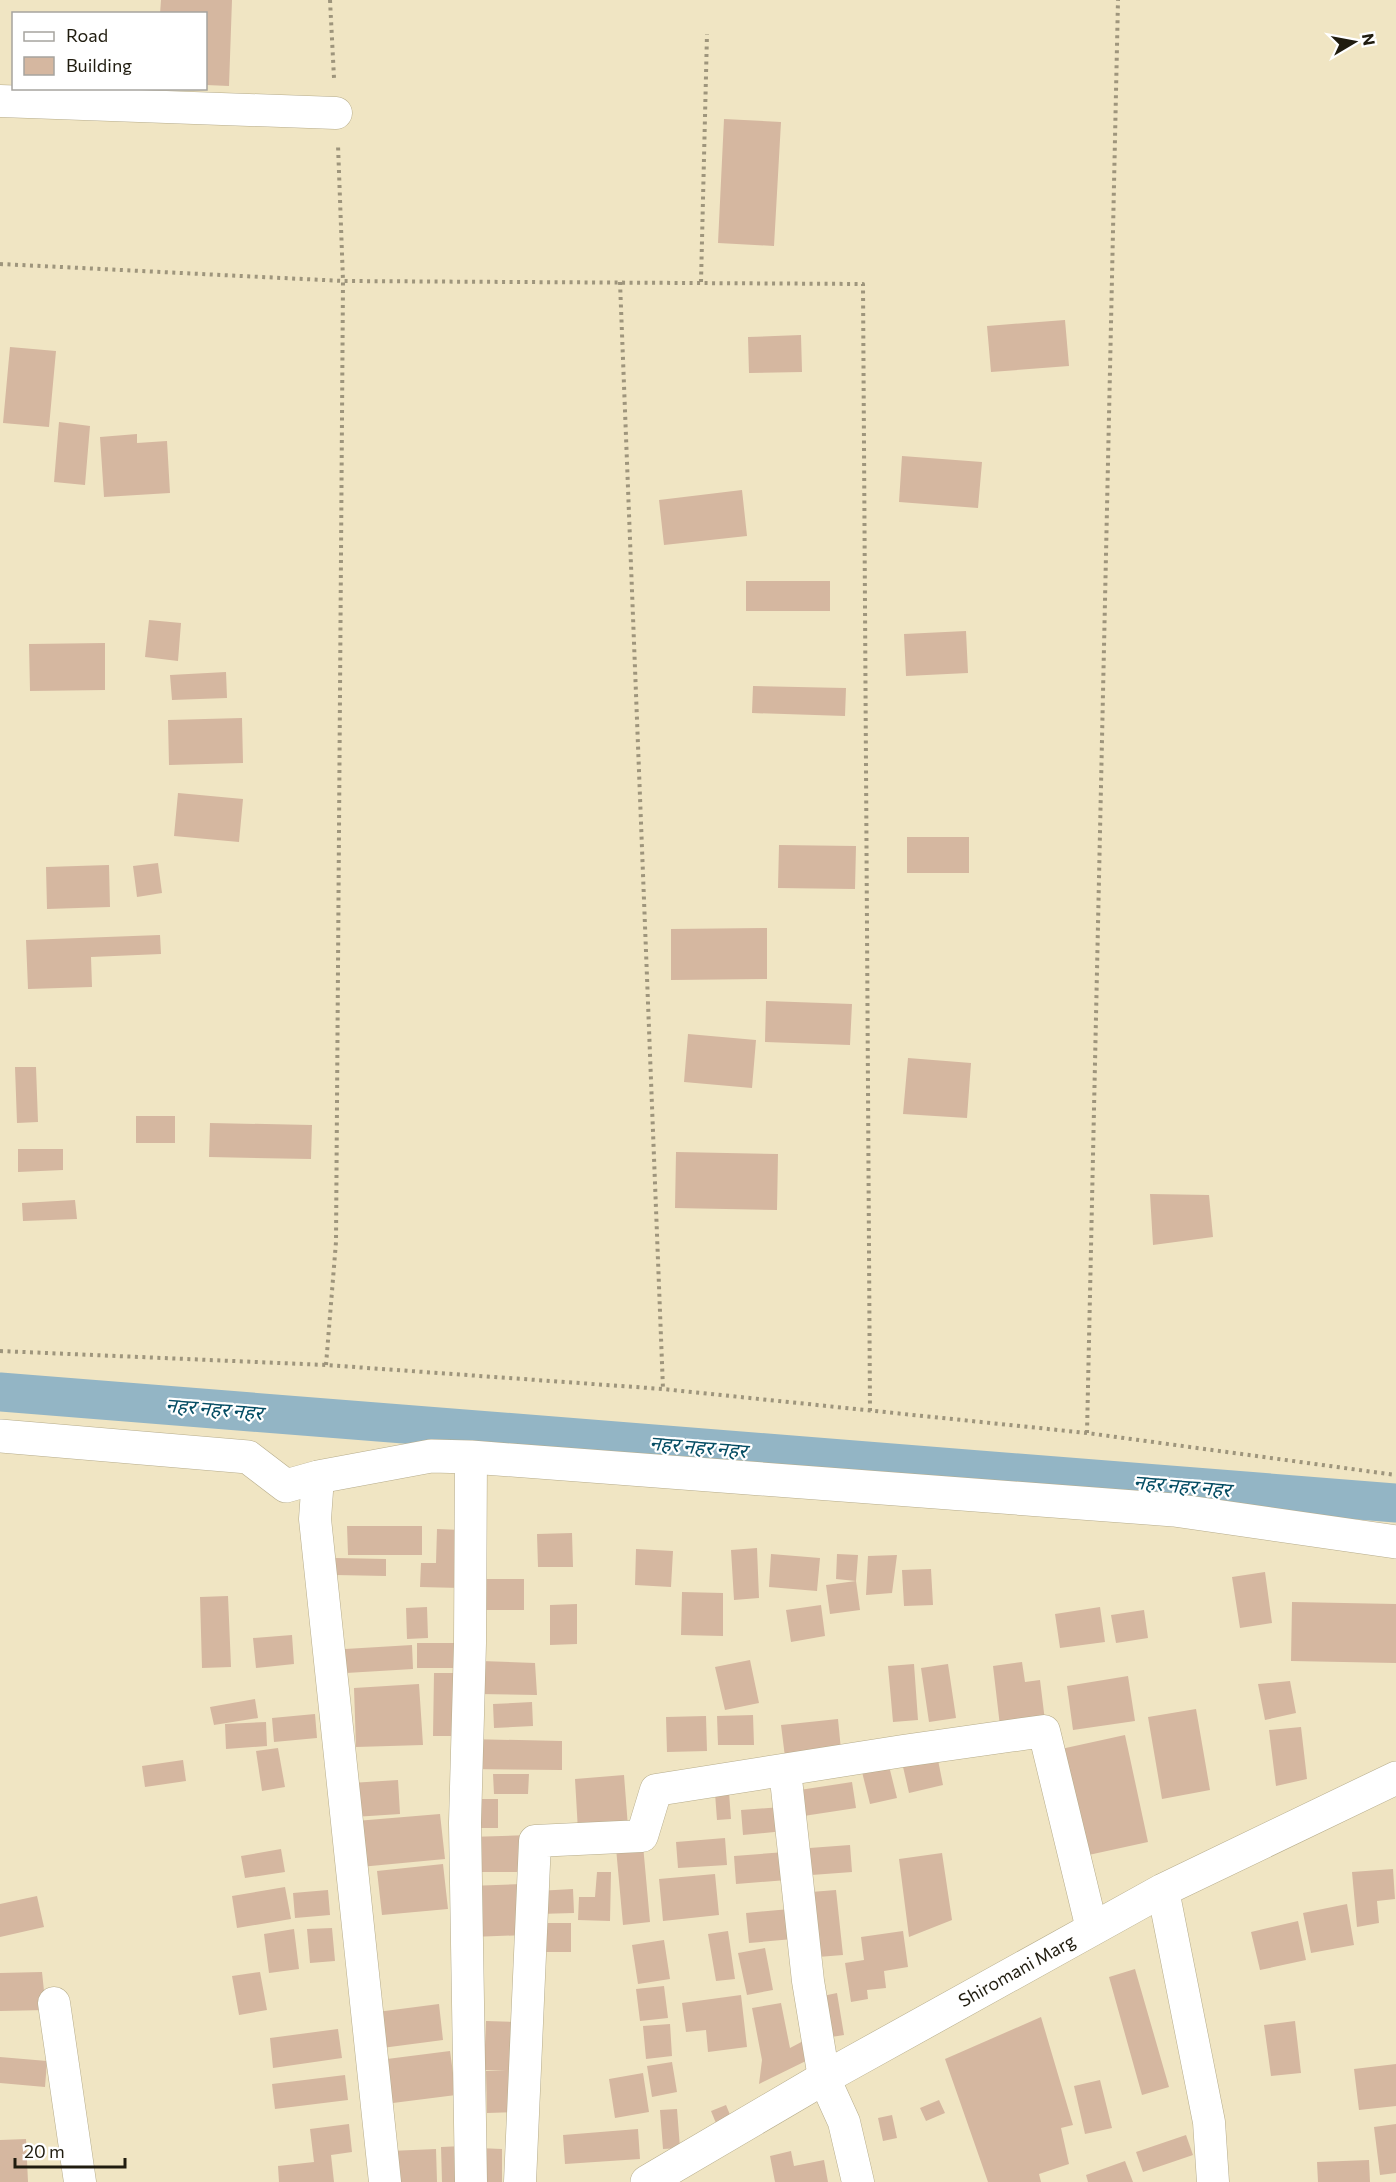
<svg xmlns="http://www.w3.org/2000/svg" width="1396" height="2182" viewBox="0 0 1396 2182" font-family="Commissioner,'Noto Sans Devanagari',sans-serif">
	<style>
		.lines { fill: none; stroke-linecap: round; stroke-linejoin: round }
		.canal { stroke: #93b5c5; stroke-width: 39 }
		.building { fill: #d5b7a0 }
		.minor-casing { stroke: #b6ac8b; stroke-width: 33 }
		.tertiary-casing { stroke: #b6ac8b; stroke-width: 34 }
		.secondary-casing { stroke: #b6ac8b; stroke-width: 34 }
		.path { stroke: #9e957c; stroke-width: 4; stroke-dasharray: 3 4.5; stroke-linecap: butt }
		.minor { stroke: #fff; stroke-width: 32 }
		.tertiary { stroke: #fff; stroke-width: 33 }
		.secondary { stroke: #fff; stroke-width: 33 }
		.labels { text-anchor: middle; stroke-width: 4.5; stroke-linejoin: round; paint-order: stroke }
		.street-label { font-size: 18px; fill: #201c0f; stroke: #fff }
		.water-label { font-size: 20px; font-style: italic; fill: #054d64; stroke: #fff }
	</style>
	<rect width="100%" height="100%" fill="#f0e5c3"/>
	<g class="lines">
		<!-- canal -->
		<path class="canal" d="M0 1392 1396 1503"/>
	</g>
	<!-- building -->
	<path class="building" d="M161 0H232L229 86 206 85V14H160Z
		M724 119 781 122 774 246 718 243Z
		M1065 320 1069 366 991 372 987 326Z
		M801 335 802 372 749 373 748 337Z
		M10 347 56 351 49 427 3 423Z
		M59 422 90 426 85 485 54 482Z
		M137 434V443L167 441 170 493 104 497 100 437Z
		M902 456 982 462 978 508 899 502Z
		M742 490 747 536 664 545 659 500Z
		M746 581H830V611H746Z
		M149 620 181 623 178 661 145 657Z
		M966 631 968 673 906 676 904 634Z
		M105 643V690L30 691 29 644Z
		M226 672 227 698 172 700 170 675Z
		M753 686 846 688 845 716 752 713Z
		M242 718 243 763 169 765 168 720Z
		M178 793 243 799 239 842 174 836Z
		M907 837H969V873H907Z
		M779 845 856 846 855 889 778 888Z
		M158 863 162 893 137 897 133 866Z
		M109 865 110 907 47 909 46 867Z
		M767 928V979L671 980V929Z
		M160 935 161 954 91 957 92 987 28 989 26 940Z
		M766 1001 852 1004 850 1045 765 1042Z
		M688 1034 756 1040 752 1088 684 1082Z
		M908 1058 971 1063 967 1118 903 1114Z
		M15 1067H36L38 1122 17 1123Z
		M136 1116H175V1143H136Z
		M210 1123 312 1125 311 1159 209 1157Z
		M18 1149H63V1170L18 1172Z
		M676 1152 778 1154 777 1210 675 1208Z
		M1150 1194 1209 1195 1213 1237 1153 1245Z
		M75 1200 77 1219 23 1221 22 1203Z
		M347 1526H422V1555H348Z
		M437 1529 462 1530 461 1588 420 1587 421 1563H436Z
		M572 1533 573 1567H538L537 1534Z
		M757 1548 759 1598 734 1600 731 1550Z
		M636 1549 673 1551 671 1587 635 1585Z
		M771 1554 820 1558 817 1591 769 1587Z
		M837 1554 858 1555 856 1581 836 1579Z
		M897 1555 892 1593 866 1595 868 1556Z
		M335 1558 386 1559V1576L335 1575Z
		M931 1569 933 1605 904 1606 902 1570Z
		M1265 1572 1272 1623 1240 1628 1232 1577Z
		M481 1579H524V1610H482Z
		M856 1581 860 1610 830 1614 826 1585Z
		M682 1592 723 1593V1636L681 1635Z
		M228 1596 231 1667 202 1668 200 1597Z
		M1292 1602 1396 1604V1663L1291 1661Z
		M577 1604V1644L550 1645V1605Z
		M821 1605 825 1636 791 1642 786 1610Z
		M427 1607 428 1638 407 1639 406 1608Z
		M1100 1607 1105 1642 1060 1648 1055 1614Z
		M1144 1610 1148 1638 1116 1643 1111 1615Z
		M292 1635 294 1664 256 1668 253 1638Z
		M417 1643H457L458 1668H417Z
		M412 1645 413 1669 346 1673 345 1649Z
		M750 1660 759 1703 725 1710 715 1667Z
		M481 1661 535 1663 537 1695 479 1694Z
		M1022 1662 1025 1682 1040 1680 1045 1721 1000 1726 993 1666Z
		M914 1664 918 1720 893 1722 888 1666Z
		M948 1664 956 1718 929 1722 921 1668Z
		M434 1673H463L462 1736H433Z
		M1128 1676 1135 1721 1073 1730 1067 1686Z
		M1290 1681 1296 1713 1265 1720 1258 1684Z
		M419 1684 423 1745 356 1747 354 1688Z
		M255 1699 258 1718 214 1725 210 1707Z
		M532 1702 533 1726 494 1728 493 1704Z
		M1196 1709 1210 1790 1162 1799 1148 1717Z
		M315 1714 317 1738 274 1742 272 1718Z
		M753 1715 754 1745H718L717 1716Z
		M706 1716 707 1751 667 1752 666 1717Z
		M838 1719 841 1750 785 1757 781 1725Z
		M266 1722 267 1746 226 1749 225 1724Z
		M1301 1727 1307 1779 1276 1786 1269 1730Z
		M1125 1735 1148 1842 1084 1856 1061 1749Z
		M469 1739 562 1741V1770L468 1769Z
		M278 1748 285 1787 262 1791 256 1751Z
		M936 1750 943 1785 909 1793 901 1758Z
		M887 1758 897 1798 870 1804 860 1764Z
		M183 1760 186 1781 145 1787 142 1766Z
		M493 1774H529L528 1794H494Z
		M624 1775 628 1827 578 1831 575 1779Z
		M398 1780 400 1814 354 1817 351 1783Z
		M852 1782 856 1808 797 1817 793 1791Z
		M729 1792 731 1819 717 1820 715 1793Z
		M475 1799H498V1828H475Z
		M782 1807 784 1831 743 1835 741 1810Z
		M440 1814 445 1859 360 1867 356 1821Z
		M530 1835 526 1872H470L469 1837Z
		M725 1838 727 1865 678 1868 676 1842Z
		M643 1845 650 1922 623 1925 616 1848Z
		M850 1845 852 1872 798 1876 796 1849Z
		M281 1849 285 1872 245 1878 241 1856Z
		M785 1852 787 1880 736 1884 734 1856Z
		M942 1853 952 1920 909 1937 899 1859Z
		M443 1864 448 1909 382 1915 377 1871Z
		M1393 1869 1395 1899 1377 1901 1379 1923 1357 1927 1352 1872Z
		M597 1872H611L610 1921 578 1920 579 1897H595Z
		M715 1874 719 1915 663 1921 659 1879Z
		M523 1884 525 1935 471 1937 469 1886Z
		M285 1887 291 1919 237 1928 232 1896Z
		M573 1889 574 1913 538 1914 537 1891Z
		M328 1890 330 1915 295 1918 293 1893Z
		M836 1890 843 1955 818 1957 811 1892Z
		M37 1896 44 1927 0 1937V1904Z
		M1347 1904 1354 1945 1311 1953 1303 1913Z
		M790 1909 793 1939 749 1943 746 1913Z
		M1298 1921 1306 1960 1260 1970 1251 1932Z
		M538 1923H571V1952H538Z
		M332 1928 335 1961 310 1963 307 1929Z
		M294 1929 299 1969 269 1973 264 1934Z
		M728 1931 735 1979 716 1981 708 1934Z
		M903 1931 908 1967 884 1971 886 1988 867 1990 868 1999 851 2002 845 1963 864 1960 861 1937Z
		M664 1940 670 1979 638 1984 632 1945Z
		M765 1948 773 1990 747 1995 738 1953Z
		M1135 1969 1169 2087 1142 2095 1109 1977Z
		M42 1972 46 2010 0 2011V1973Z
		M260 1972 267 2010 239 2015 232 1976Z
		M664 1986 668 2018 640 2021 636 1989Z
		M837 1993 844 2035 825 2038 818 1997Z
		M741 1995 747 2047 708 2052 706 2030 686 2032 682 2003Z
		M781 2003 790 2048 807 2039 816 2056 759 2084 762 2060 752 2008Z
		M439 2004 443 2040 382 2048 377 2012Z
		M1041 2017 1073 2125 1061 2128 1069 2164 1039 2174 1041 2182H988L945 2059Z
		M486 2021 515 2022V2112L487 2113 486 2071H506L484 2070Z
		M1295 2021 1301 2073 1271 2076 1264 2025Z
		M670 2024 672 2056 646 2059 643 2026Z
		M338 2029 342 2058 273 2068 270 2038Z
		M450 2051 456 2095 385 2104 379 2060Z
		M0 2057 47 2061 45 2087 0 2083Z
		M672 2062 677 2092 652 2097 647 2066Z
		M1396 2064V2106L1359 2110 1354 2069Z
		M643 2073 649 2112 615 2118 609 2079Z
		M345 2075 348 2100 275 2109 272 2084Z
		M1100 2080 1112 2128 1085 2134 1074 2086Z
		M939 2100 945 2113 926 2121 920 2108Z
		M726 2105 733 2122 718 2128 711 2111Z
		M677 2109 680 2148 663 2149 660 2110Z
		M892 2115 897 2138 883 2141 878 2118Z
		M349 2124 352 2152 331 2155 334 2182H279L278 2166 314 2162 310 2129Z
		M1396 2124V2173L1380 2175 1374 2127Z
		M638 2129 640 2159 565 2164 563 2135Z
		M1186 2135 1193 2155 1143 2172 1136 2152Z
		M26 2139 28 2182H0V2140Z
		M463 2146 464 2182H442L441 2147Z
		M478 2148 502 2149V2182H478Z
		M436 2149 437 2182H392L390 2151Z
		M791 2151 794 2166 824 2160 828 2182H775L770 2156Z
		M1369 2160 1370 2182H1318L1317 2162Z
		M1125 2161 1133 2182H1088L1086 2175Z"/>
	<g class="lines">
		<defs>
			<path id="minor" d="M0 101 336 113
				M318 1477 315 1519 385 2182
				M785 1770 808 1981 824 2078 844 2122 858 2182
				M1163 1890 1209 2122 1213 2182
				M54 2003 80 2182
				M471 2182 465 1823 470 1643 471 1457
				M520 2182 535 1841 642 1836 656 1790 903 1751 1044 1731 1092 1929"/>
			<path id="tertiary" d="M647 2182 824 2078 1163 1890 1396 1778"/>
			<path id="secondary" d="M0 1436 248 1457 286 1486 318 1477 431 1456 471 1457 1174 1510 1396 1542"/>
		</defs>
		<!-- minor casing -->
		<use href="#minor" class="minor-casing"/>
		<!-- tertiary casing -->
		<use href="#tertiary" class="tertiary-casing"/>
		<!-- secondary casing -->
		<use href="#secondary" class="secondary-casing"/>
		<!-- path -->
		<path class="path" d="M330 0 334 78
			M0 264 343 281 863 284 870 1411
			M620 282 663 1389
			M701 282 707 34
			M0 1351 326 1365 663 1389 1087 1433 1396 1475
			M326 1365 336 1242 343 281 338 145
			M1087 1433 1118 0"/>
		<!-- minor -->
		<use href="#minor" class="minor"/>
		<!-- tertiary -->
		<use href="#tertiary" class="tertiary"/>
		<!-- secondary -->
		<use href="#secondary" class="secondary"/>
	</g>
	<g class="labels">
		<!-- street labels -->
		<g class="street-label">
			<text transform="translate(1017 1971) rotate(-29)" y="6">Shiromani Marg</text>
		</g>
		<!-- water labels -->
		<g class="water-label">
			<text transform="translate(214 1409) rotate(5)" y="7">नहर नहर नहर</text>
			<text transform="translate(698 1447) rotate(5)" y="7">नहर नहर नहर</text>
			<text transform="translate(1182 1486) rotate(5)" y="7">नहर नहर नहर</text>
		</g>
	</g>
	<!-- legend -->
	<rect x="12" y="12" width="195" height="78" fill="#ffffff" stroke="#a6a49f" stroke-width="1.5"/>
	<rect x="24" y="32" width="30" height="9" fill="#ffffff" stroke="#a6a49f" stroke-width="1.5"/>
	<text x="66" y="42" font-size="18" fill="#201c0f">Road</text>
	<rect x="24" y="57" width="30" height="18" fill="#d5b7a0" stroke="#a6a49f" stroke-width="1.5"/>
	<text x="66" y="72" font-size="18" fill="#201c0f">Building</text>
	<!-- north arrow -->
	<g transform="translate(1354 42) rotate(80)" stroke="#ffffff" stroke-width="4.5" paint-order="stroke">
	<path d="M0-4.5L10 22L0 15L-10 22Z" fill="#201c0f"/>
	<text y="-9" font-size="16" font-weight="bold" text-anchor="middle" fill="#201c0f">N</text>
	</g>
	<!-- scale -->
	<path d="M15 2158v9h110v-9" fill="none" stroke="#201c0f" stroke-width="3"/>
	<text x="24" y="2158" font-size="18" fill="#201c0f" stroke="#ffffff" stroke-width="4.5" paint-order="stroke">20 m</text>
</svg>
